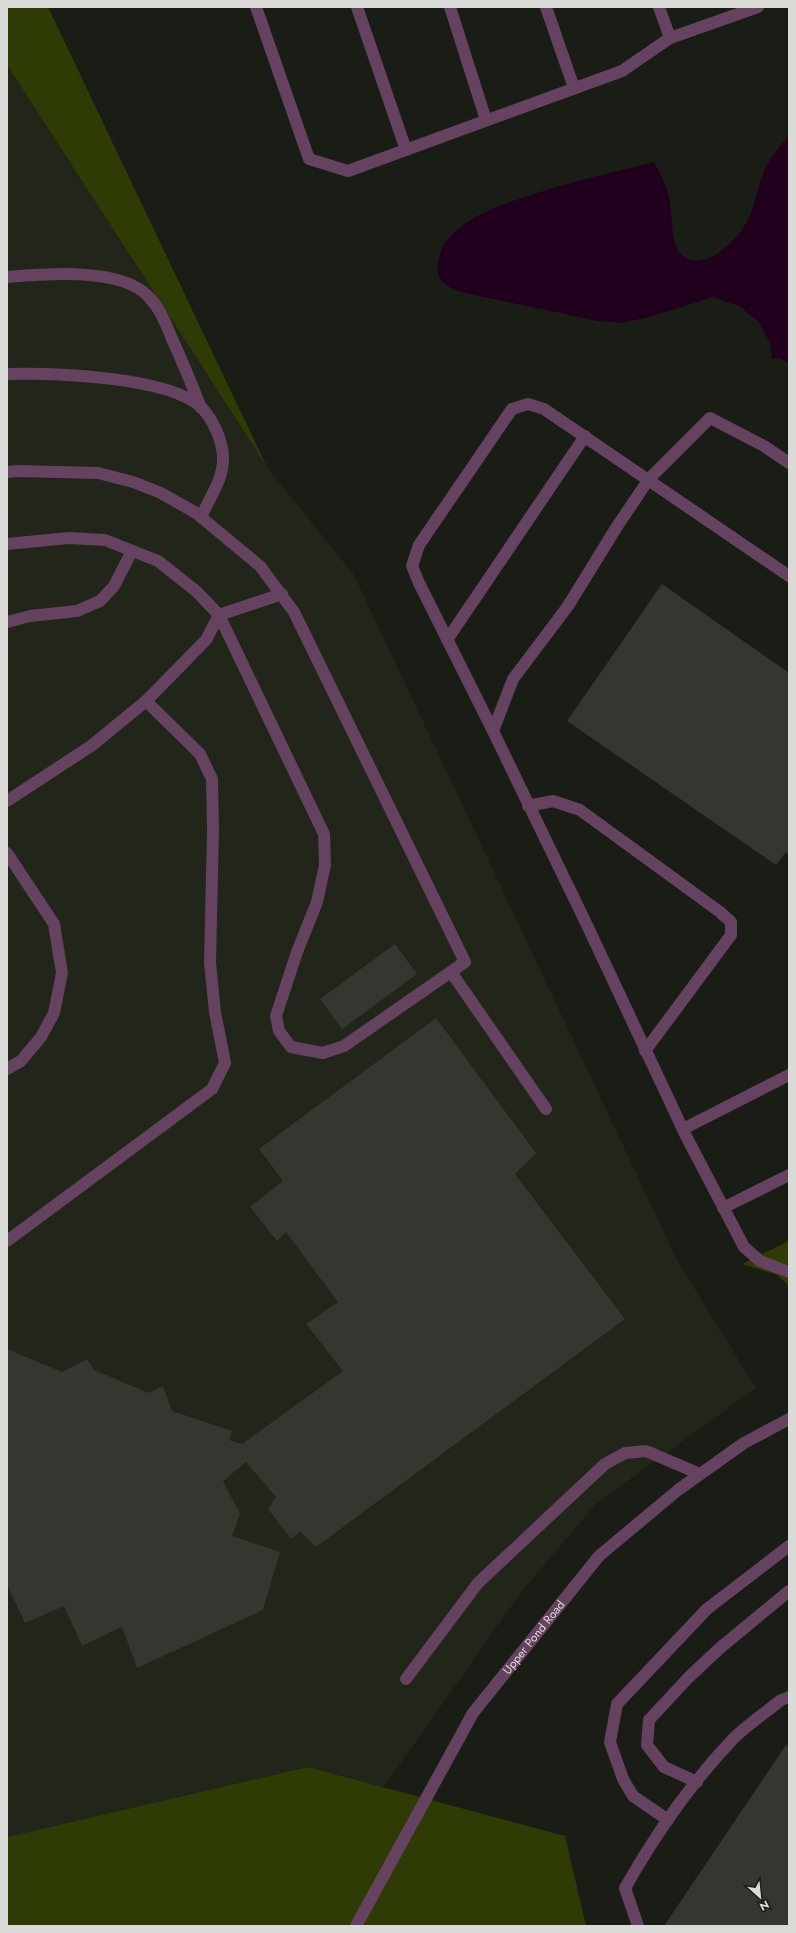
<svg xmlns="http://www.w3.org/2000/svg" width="796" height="1933" viewBox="0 0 796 1933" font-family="Jost,sans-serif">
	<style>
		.built { fill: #21251a }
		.green { fill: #2e3b04 }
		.water { fill: #20001d }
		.building { fill: #343630 }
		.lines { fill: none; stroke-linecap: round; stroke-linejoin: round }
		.minor { stroke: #65425f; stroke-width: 12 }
		.labels { text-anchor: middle; stroke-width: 3; stroke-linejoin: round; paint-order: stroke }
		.street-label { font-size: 12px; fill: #dadbd7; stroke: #1a1c16 }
	</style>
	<rect width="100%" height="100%" fill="#1a1c16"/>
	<!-- built -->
	<path class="built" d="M7 65 267 467 354 575 677 1260 756 1388 597 1503 521 1592 384 1787 308 1767 7 1837Z"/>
	<!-- green -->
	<path class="green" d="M7 7H48L267 467 7 65Z
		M789 1241V1286L777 1275 742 1264Z
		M308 1767 565 1836 586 1926H7V1837Z"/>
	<!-- water -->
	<path class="water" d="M789 135V363L780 358 772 359 770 343 759 322 739 306 713 297 656 315 623 323 598 321 465 293C450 288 435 283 438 264 439 255 442 245 448 239 470 214 504 204 534 194 574 181 614 172 654 162 659 171 664 181 667 190 673 205 670 241 679 252 699 276 732 245 744 227 756 209 757 184 767 165 773 155 782 144 789 135Z"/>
	<!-- building -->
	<path class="building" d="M662 584 789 673V854L786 852 776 865 567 721Z
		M395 944 417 974 342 1029 320 999Z
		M436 1018 536 1153 515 1174 625 1319 316 1547 300 1531 291 1539 268 1509 276 1497 246 1462 223 1481 240 1514 232 1536 280 1552 263 1610 137 1668 122 1627 82 1646 64 1606 25 1623 7 1585V1349L62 1372 87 1359 94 1370 149 1393 163 1386 172 1411 232 1431 229 1440 242 1444 343 1371 306 1324 338 1302 286 1232 277 1241 250 1207 283 1181 259 1149Z
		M786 1745 789 1747V1926H664Z"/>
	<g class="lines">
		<!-- minor -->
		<g class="minor">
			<path d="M256 7 309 159 348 171 622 71 670 38 659 7"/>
			<path d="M357 7 406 150"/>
			<path d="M450 7 486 120"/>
			<path d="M546 7 574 88"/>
			<path d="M670 38 758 7"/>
			<path d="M7 277C44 274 120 267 148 296 161 309 166 325 173 341 183 363 192 385 201 408"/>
			<path d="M7 374C52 373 169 376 202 408 213 420 223 441 223 458 224 478 209 499 201 517"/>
			<path d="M789 463 764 446 710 418 649 479 616 528 568 606 513 679 493 731 586 923 686 1136 744 1247 760 1261 789 1272"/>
			<path d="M7 472 18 471 98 473 133 482 161 493 196 513 260 566 294 612 465 962 344 1046 323 1053 291 1047 279 1031 276 1016 297 952 317 902 325 865 324 834 219 615 196 591 158 561 105 540 69 538 7 544"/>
			<path d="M7 622 30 616 77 611 100 601 114 586 132 551"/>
			<path d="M447 640 585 436"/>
			<path d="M493 731 419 583 412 566 419 545 512 409 528 404 544 409 789 576"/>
			<path d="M7 801 91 746 146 701"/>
			<path d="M528 806 553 801 580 810 720 912 731 922V935L645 1051"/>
			<path d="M7 853 54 924 62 973 54 1013 41 1037 21 1061 7 1069"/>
			<path d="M451 972 546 1109"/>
			<path d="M683 1129 789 1075"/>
			<path d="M723 1208 789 1175"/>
			<path d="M7 1241 212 1089 225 1063 215 1012 210 963 213 830 212 779 200 754 146 701 206 640 219 615 282 594"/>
			<path d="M406 1679 478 1583 605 1464 625 1453 646 1451 700 1474"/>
			<path d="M697 1782 664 1767 647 1745 649 1720 689 1677 720 1648 789 1591"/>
			<path d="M668 1820 633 1796 623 1779 610 1742 617 1704 707 1609 789 1546"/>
			<path id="s1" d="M356 1926 473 1713 599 1556 678 1490 744 1443 789 1419"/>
			<path d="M638 1926 625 1888C655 1835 691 1783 733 1739 747 1725 765 1713 781 1700L789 1697"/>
		</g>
	</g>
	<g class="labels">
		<!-- street labels -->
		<g class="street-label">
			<text dy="4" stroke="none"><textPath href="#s1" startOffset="340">Upper Pond Road</textPath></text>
		</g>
	</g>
	<!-- border -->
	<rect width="796" height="1933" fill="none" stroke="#dadbd7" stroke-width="16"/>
	<!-- north arrow -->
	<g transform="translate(760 1897) rotate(153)" stroke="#1a1c16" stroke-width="3" paint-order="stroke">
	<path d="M0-3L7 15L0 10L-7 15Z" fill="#dadbd7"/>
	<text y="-6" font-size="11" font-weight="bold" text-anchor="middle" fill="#dadbd7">N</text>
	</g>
</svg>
